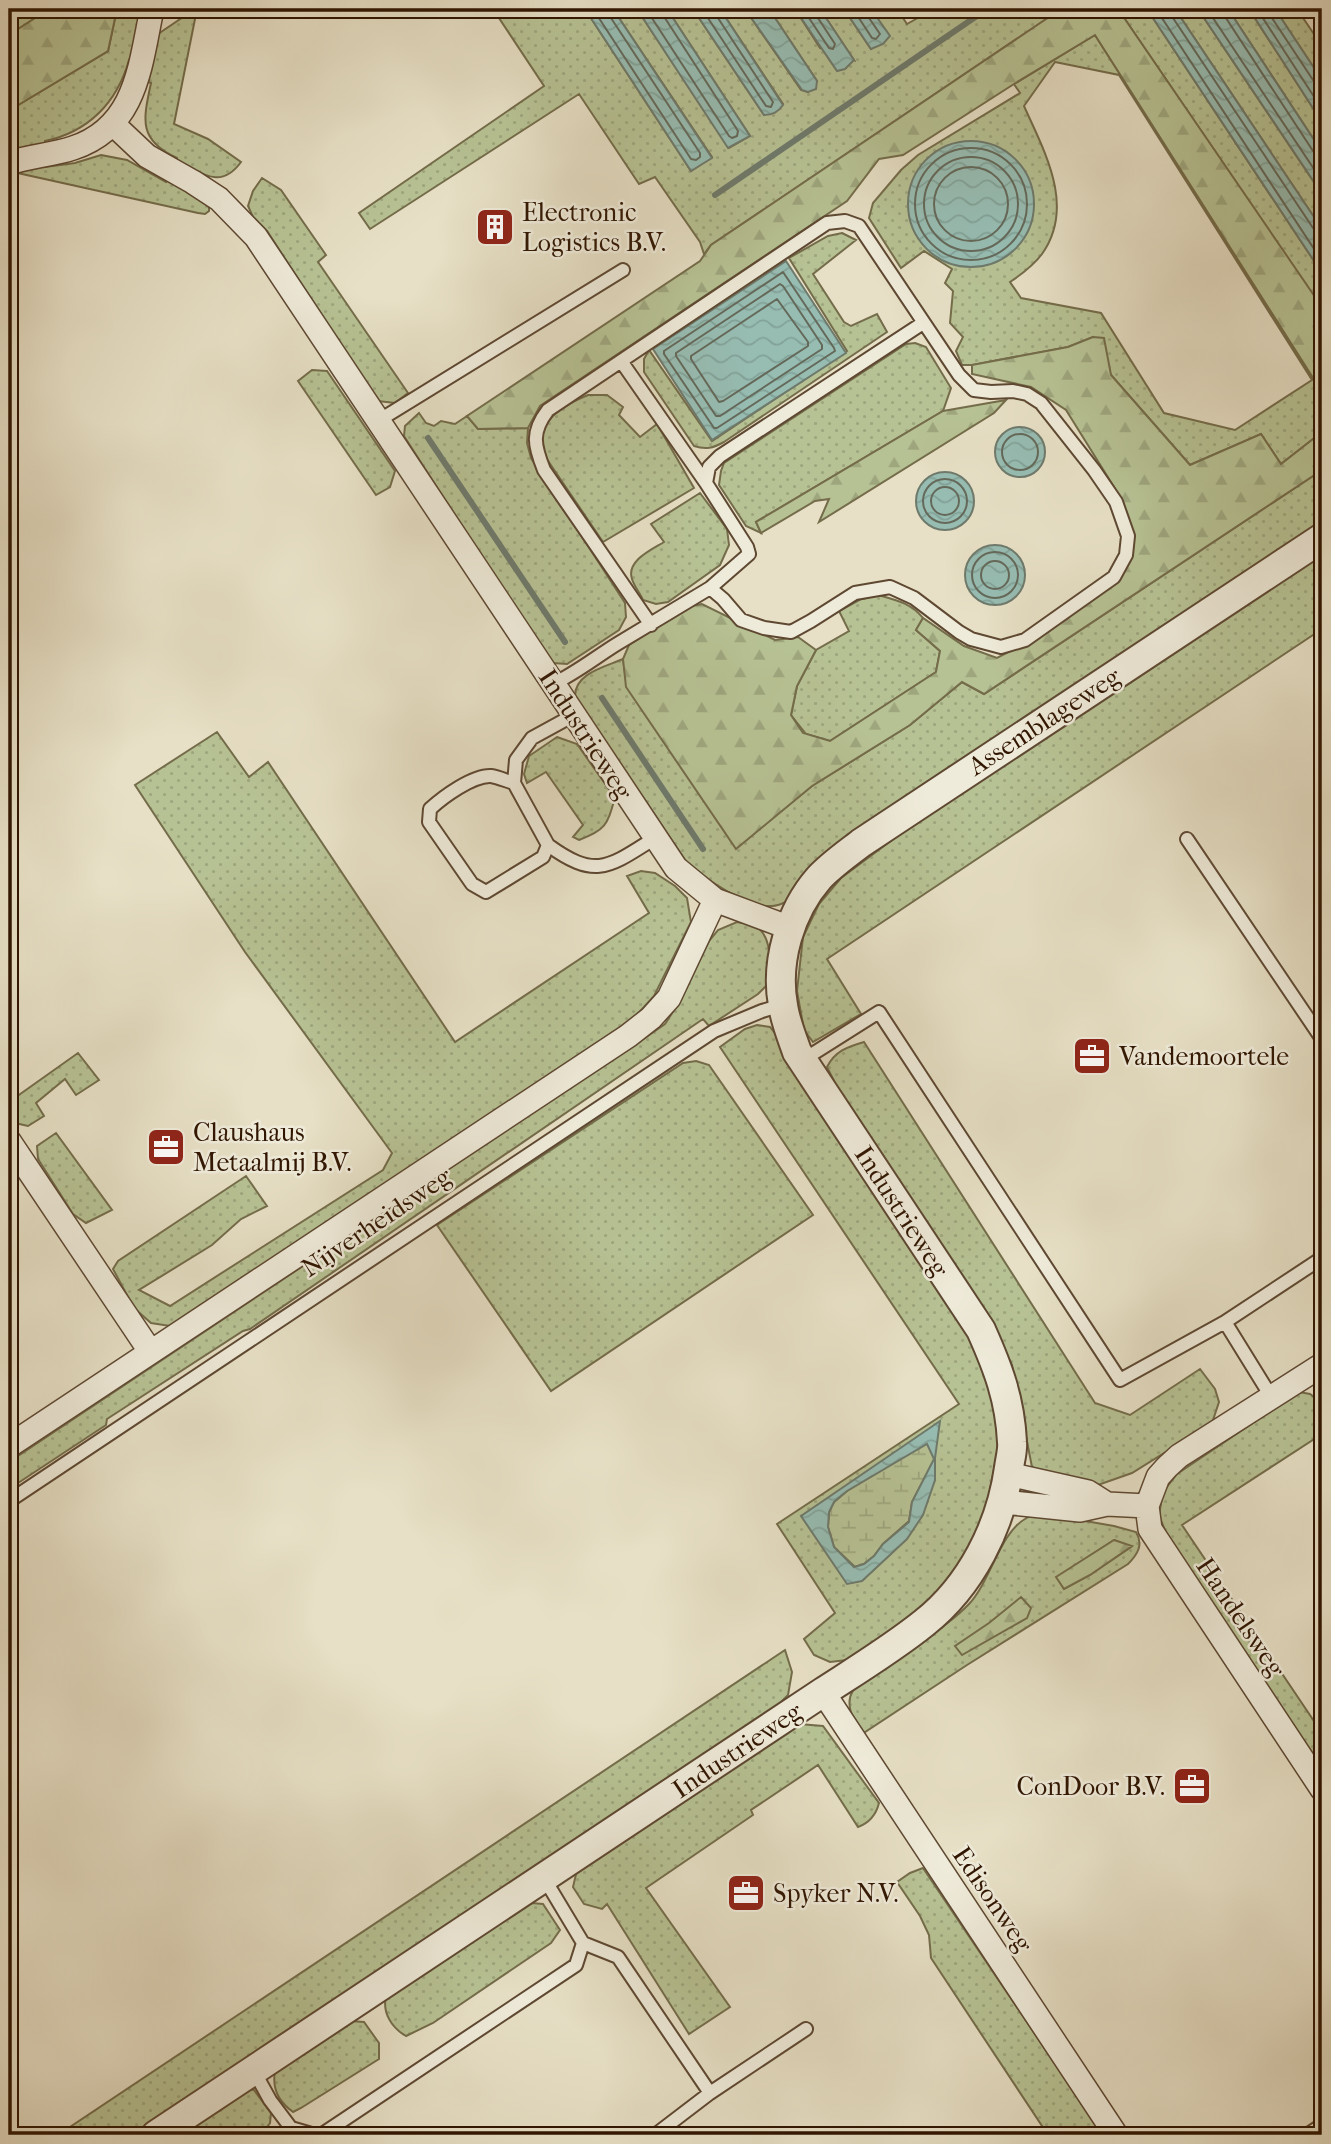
<svg xmlns="http://www.w3.org/2000/svg" width="1331" height="2144" viewBox="0 0 1331 2144" font-family="'IM FELL French Canon',serif">
	<style>
		.grass { fill: url(#grass-dots); stroke: #746c4a; stroke-width: 2; fill-rule: evenodd }
		.forest { fill: url(#forest-firs); stroke: #746c4a; stroke-width: 2 }
		.wetland { fill: url(#wetland-marsh); stroke: #746c4a; stroke-width: 2 }
		.water { fill: url(#water-waves); stroke: #6e7a6c; stroke-width: 2; fill-rule: evenodd }
		.lines { fill: none; stroke-linecap: round; stroke-linejoin: round }
		.shore { stroke: #64695a; stroke-width: 2 }
		.stream { stroke: #6e7a6c; stroke-width: 6 }
		.service-casing { stroke: #5e4832; stroke-width: 16 }
		.minor-casing { stroke: #5e4832; stroke-width: 26 }
		.tertiary-casing { stroke: #5e4832; stroke-width: 32 }
		.service { stroke: #efebda; stroke-width: 12 }
		.minor { stroke: #efebda; stroke-width: 23 }
		.tertiary { stroke: #efebda; stroke-width: 28 }
		.labels { text-anchor: middle; stroke-width: 5; stroke-linejoin: round; paint-order: stroke }
		.poi-label { font-size: 26px; fill: #301501; stroke: #efebda; text-anchor: start }
		.street-label { font-size: 26px; fill: #301501; stroke: #efebda }
	</style>
	<defs>
		<pattern id="grass-dots" width="8" height="8" patternUnits="userSpaceOnUse" patternTransform="scale(1.75)"><rect width="8" height="8" fill="#b7c294"/><path d="M2 2h.1M6 6h.1" fill="none" stroke="#9ea67e" stroke-width="1.8" stroke-linecap="round"/></pattern>
		<pattern id="forest-firs" width="22" height="20" patternUnits="userSpaceOnUse" patternTransform="scale(1.75)"><rect width="22" height="20" fill="#b7c294"/><path d="M5 1l3.5 6h-7zM16 11l3.5 6h-7z" fill="#9ea67e"/></pattern>
		<pattern id="wetland-marsh" width="20" height="14" patternUnits="userSpaceOnUse" patternTransform="scale(1.75)"><rect width="20" height="14" fill="#b7c294"/><path d="M1 5h8M5 5V1M11 12h8M15 12V8" fill="none" stroke="#9ea67e"/></pattern>
		<pattern id="water-waves" width="16" height="10" patternUnits="userSpaceOnUse" patternTransform="scale(1.75)"><rect width="16" height="10" fill="#97bdb3"/><path d="M0 5q4-4 8 0t8 0" fill="none" stroke="#82a298"/></pattern>
	</defs>
	<rect width="100%" height="100%" fill="#e7e0c6"/>
	<filter id="stains"><feTurbulence type="fractalNoise" baseFrequency=".00286" numOctaves="4"/><feColorMatrix values="0 0 0 0 .2 0 0 0 0 .09 0 0 0 0 .02 0 0 0 .5 -.17"/></filter>
	<radialGradient id="worn" r=".72"><stop offset=".6" stop-color="#630" stop-opacity="0"/><stop offset="1" stop-color="#630" stop-opacity=".3"/></radialGradient>
	<!-- grass -->
	<path class="grass" d="M9 9H49L9 35Z
		M117 9H141L131 60H129C117 103 88 132 45 141V144L9 151V114L15 107 108 51Z
		M195 9H197L174 124 208 139 241 162C220 191 201 172 176 161L177 158C138 140 143 120 151 83L148 82 158 34Z
		M493 9H585L691 171 712 157 613 9H637L729 148 750 136 667 9H693L764 115 783 104 720 9H745L801 90 808 92 817 81 769 9H795L820 48 854 60 820 9H844L871 49 889 36 871 9H897L907 24 923 15 919 9H1061L711 245 704 254 700 242 655 177 639 184 579 94 370 229 359 213 544 86Z
		M1118 9H1147L1322 273V309Z
		M1175 9H1198L1322 194V229Z
		M1228 9H1249L1322 122V152Z
		M1275 9H1297L1322 46V80Z
		M1095 35 1322 392V432L1281 464 1261 434 1190 465 1111 375 1093 337 1068 347 972 365H962L956 351 963 337 950 323 953 291 945 283 952 269 924 251 901 268 869 218 873 203 901 170 918 155 1020 93 1014 84ZM1055 62 1119 75 1312 380 1235 430 1164 413 1101 313 1021 298 1010 282C1022 274 1034 265 1042 254 1076 206 1044 151 1024 106Z
		M101 155 127 160 166 182 168 180 209 206V211L205 214 198 213 13 172 44 165V167L75 163Z
		M262 178 281 190 326 255 318 262 408 393 395 403 378 401 267 231 253 217 248 206 253 191Z
		M842 233 856 240 813 274 844 322 851 326 877 314 887 332 724 442C713 448 706 450 694 446L644 372V359L649 350 712 441 847 351 789 258 828 236Z
		M915 343 926 347 951 388 943 411 756 522 761 533 746 526 719 485 721 471 724 463 906 344Z
		M312 370 327 371 395 471 390 487 376 495 298 381Z
		M588 395H607L623 407 619 415 640 437 657 424 694 488 603 542 542 452C542 447 541 440 542 435 546 414 571 402 588 395Z
		M419 413 426 423 434 426 441 421 455 424 467 416 478 429 528 428 527 443 531 458 625 603 626 617 619 630 567 664 553 663 543 652 404 436 405 426Z
		M1322 470V526L788 901C784 903 777 906 772 906 747 908 706 879 687 863L575 696C575 673 605 667 623 659L627 687 736 848 812 786 910 725 962 682 984 694Z
		M700 493 727 529 729 545 720 565 668 602 656 604 643 600C640 593 634 586 632 579 626 561 651 550 664 542L651 524Z
		M1322 553V629L827 959 861 1014 813 1042 804 1030 797 991 803 937 819 904 841 878 923 817Z
		M878 595C896 600 911 603 923 618L916 630 940 651 936 672 830 741 806 734 791 715 797 686 816 650 849 631 839 611 861 599Z
		M217 732 249 777 268 762 455 1042 649 913 627 876 641 871 655 873 675 886 687 898 691 922 654 996 633 1019 170 1326 151 1323 134 1308 113 1269 118 1261 246 1176 267 1206 241 1219 212 1245 139 1290 170 1306 383 1170 392 1153 245 952 135 785Z
		M557 737 577 744 615 798C607 825 606 830 579 840L573 837 583 825 546 772 527 783 524 774 529 756Z
		M737 922C742 923 750 923 754 925 774 936 769 964 769 983L758 994 709 1026 703 1019 250 1329 243 1331 107 1419 106 1425 9 1489V1462L642 1040 665 1024 680 1001 709 941 718 930Z
		M757 1025 770 1027 778 1037 963 1321 997 1403 998 1448 986 1511 963 1560 932 1600 868 1651 847 1660 830 1662 814 1655 804 1639 835 1613 777 1524 959 1404 720 1047 745 1029Z
		M864 1042 1095 1403 1130 1415 1200 1369 1215 1389 1219 1402 1212 1423 1132 1473 1098 1485 1049 1477 1032 1467 1012 1365 999 1339 848 1109 827 1067C835 1051 847 1047 864 1042Z
		M78 1053 99 1080 76 1095 65 1079 36 1103 44 1116 28 1126 15 1123 9 1115V1102Z
		M696 1061 709 1065 813 1215 551 1391 437 1225 683 1063Z
		M56 1133 112 1210 86 1223 73 1214 38 1159 37 1146Z
		M1299 1392 1310 1394 1322 1403V1434L1182 1525 1322 1733V1770L1168 1538 1159 1515 1163 1492 1177 1474Z
		M1045 1514 1114 1526 1136 1532C1144 1545 1137 1555 1128 1564L967 1665 862 1734C854 1720 844 1706 853 1690 863 1672 897 1657 914 1646 933 1634 954 1620 969 1604 990 1582 1000 1533 1025 1519 1030 1515 1039 1515 1045 1514ZM1114 1540 1131 1547 1090 1575 1064 1589 1057 1577Z
		M785 1650 792 1672 788 1695 763 1720 618 1814 139 2135H58Z
		M799 1724 823 1726 879 1803C876 1815 869 1823 858 1827L818 1765 751 1810 753 1815 646 1888 730 2007 689 2034 607 1904 602 1909 584 1904 573 1887 577 1870Z
		M923 1868 1103 2135H1048L931 1958 929 1935 920 1916 897 1882 910 1873Z
		M531 1903 543 1904 560 1930 551 1943 433 2023 406 2036C392 2028 382 2013 386 1996L520 1907Z
		M350 2021 364 2022 379 2043V2059L301 2108 293 2112C278 2101 272 2089 275 2070Z
		M247 2089 254 2090 271 2113 270 2123 261 2135H178Z"/>
	<!-- forest -->
	<path class="forest" d="M49 9H117L108 51 15 107 9 114V35Z
		M1061 9H1118L1313 294 1322 309V392L1095 35 1014 84 903 155 879 159 847 201 540 406 528 428 478 429 467 416 700 261 711 245Z
		M1093 337 1104 338 1111 375 1190 465 1261 434 1281 464 1322 432V470L984 694 962 682 910 725 812 786 736 849 626 687 623 659 629 645 687 607 702 604 775 640 798 637 816 650 797 686 791 715 803 733 830 741 936 672 940 651 916 630 923 618 964 646 997 658 1028 642 1117 577 1131 526 1114 487 1066 410 1031 387 972 374V365L1068 347Z
		M1006 400 994 413 819 522 829 499 815 501 761 533 756 522 943 411Z
		M1114 1540 1132 1546 1090 1575 1064 1589 1056 1577Z
		M1021 1597 1031 1608 1027 1618 962 1655 955 1646 989 1623Z"/>
	<!-- wetland -->
	<path class="wetland" d="M927 1443 935 1458 912 1502 909 1521 883 1544 874 1556 864 1564 855 1567 834 1547 828 1527 829 1512 834 1502 847 1491Z"/>
	<!-- water -->
	<path class="water" d="M585 9H613L712 158 691 171Z
		M637 9H667L750 136 728 148Z
		M693 9H720L783 105C778 112 773 115 764 115Z
		M745 9H769L817 81 816 89 808 92 802 90Z
		M795 9H820L854 60 845 69 837 71Z
		M844 9H871L890 36 883 44 871 49Z
		M1147 9H1175L1322 229V273Z
		M1198 9H1228L1322 152V194Z
		M1249 9H1275L1322 80V122Z
		M908 204a63 63 0 1 1 126 0a63 63 0 1 1-126 0Z
		M786 261 846 353 712 440 653 349Z
		M995 452a25 25 0 1 1 50 0a25 25 0 1 1-50 0Z
		M916 501a29 29 0 1 1 58 0a29 29 0 1 1-58 0Z
		M965 575a30 30 0 1 1 60 0a30 30 0 1 1-60 0Z
		M940 1421 935 1458V1480L923 1515 907 1539 862 1581 847 1584 801 1516ZM927 1444 934 1459 912 1502 909 1522 883 1544 874 1556 864 1564 854 1567 834 1547 828 1527 829 1512 834 1502 847 1491Z"/>
	<g class="lines">
		<!-- shore -->
		<path class="shore" d="M593 9 691 159 696 160 700 157V153L609 15 608 9
			M646 9 729 136 732 138 737 136 738 131 663 15 661 9
			M702 9 766 106 771 107 773 102 716 15 715 9
			M803 9 829 48 833 49 835 44 816 15 814 9
			M853 9 872 38 876 39 880 34 867 15 866 9
			M1156 9 1322 261
			M1170 9 1171 15 1313 228 1322 232
			M1207 9 1322 181
			M1223 9 1224 15 1313 151 1322 155
			M1257 9 1322 109
			M1269 9 1270 15 1313 80 1322 83
			M915 204a56 56 0 1 1 112 0a56 56 0 1 1-112 0Z
			M924 204a47 47 0 1 1 94 0a47 47 0 1 1-94 0Z
			M934 204a37 37 0 1 1 74 0a37 37 0 1 1-74 0Z
			M783 272 834 348 835 351 717 428H714L664 354V351Z
			M780 284 783 286 822 345V349L720 416H716L676 356V353Z
			M777 299 808 342V346L723 401 719 402 691 359V356Z
			M1002 452a18 18 0 1 1 36 0a18 18 0 1 1-36 0Z
			M923 501a22 22 0 1 1 44 0a22 22 0 1 1-44 0Z
			M931 501a14 14 0 1 1 28 0a14 14 0 1 1-28 0Z
			M972 575a23 23 0 1 1 46 0a23 23 0 1 1-46 0Z
			M981 575a14 14 0 1 1 28 0a14 14 0 1 1-28 0Z"/>
		<!-- stream -->
		<path class="stream" d="M715 195 987 9
			M428 438 565 642
			M602 698 703 849"/>
		<defs>
			<path id="service" d="M621 361 706 483
				M378 421 623 270
				M710 588 749 554 747 547 706 483 709 467 720 456 923 323
				M553 684C576 673 596 657 617 644 648 625 679 607 710 588L723 599 741 620 764 628 791 632 811 621 855 593 890 587 914 598 959 632 971 639 1001 647 1025 640 1114 577 1126 555 1128 536 1116 502 1094 470 1041 403 1027 394 1013 391 991 392 974 390 959 375 859 226 845 221 827 223 548 410C531 432 534 445 544 470L651 625
				M514 783C507 781 498 777 491 776 473 775 443 797 430 809L429 822 472 884 486 892 543 857 548 845 514 783 516 760 532 738 574 715
				M1187 839 1322 1039
				M548 845C596 880 609 867 655 838
				M803 1060 879 1012 1120 1380 1225 1322
				M1272 1398 1225 1322 1322 1258
				M9 1501 714 1031 762 1011 782 1005
				M583 1943 618 1957 710 2093
				M254 2071 270 2100 291 2128 315 2135
				M321 2135 576 1965 583 1943 544 1878
				M655 2135 710 2093 806 2029
				M1307 2135 1322 2125"/>
			<path id="minor" d="M113 124 147 156 193 182 219 199 256 237 676 868 715 900 790 928
				M9 163C30 156 52 155 73 148 137 127 140 65 152 9
				M9 1141 150 1351
				M1322 1365 1179 1456 1167 1467 1158 1477 1147 1506 1150 1529 1322 1789
				M9 1446 628 1036 651 1018 669 998 715 900
				M1008 1474 1088 1492 1107 1504
				M1003 1502 1080 1510 1107 1504 1147 1506
				M823 1692 1116 2135"/>
			<path id="tertiary" d="M156 2135 823 1692C857 1670 893 1648 924 1623 971 1586 1001 1526 1009 1468 1010 1459 1013 1450 1012 1442 1010 1399 998 1368 981 1330L797 1052C792 1037 785 1021 783 1005 775 962 790 911 819 878 831 865 847 854 861 843L1322 538"/>
		</defs>
		<!-- service casing -->
		<use href="#service" class="service-casing"/>
		<!-- minor casing -->
		<use href="#minor" class="minor-casing"/>
		<!-- tertiary casing -->
		<use href="#tertiary" class="tertiary-casing"/>
		<!-- service -->
		<use href="#service" class="service"/>
		<!-- minor -->
		<use href="#minor" class="minor"/>
		<!-- tertiary -->
		<use href="#tertiary" class="tertiary"/>
	</g>
	<!-- icons -->
	<defs>
		<symbol id="building-square" viewBox="-11 -11 22 22"><rect x="-9" y="-9" width="18" height="18" rx="4" fill="#8f2418" stroke="#efebda"/><path d="M-4-6H4V6H1V3H-1V6H-4ZM-2.5-4.3h1.7v1.8h-1.7ZM.8-4.3h1.7v1.8H.8ZM-2.5-1h1.7V.8h-1.7ZM.8-1h1.7V.8H.8Z" fill="#fff"/></symbol>
		<symbol id="office-square" viewBox="-11 -11 22 22"><rect x="-9" y="-9" width="18" height="18" rx="4" fill="#8f2418" stroke="#efebda"/><path d="M-6-3h4V-5.5h4V-3h4V5H-6ZM-1-4.5V-3h2v-1.5ZM-6 0V1H6V0Z" fill="#fff"/></symbol>
	</defs>
	<g fill-rule="evenodd">
		<use href="#building-square" x="473" y="205" width="44" height="44"/>
		<use href="#office-square" x="1070" y="1034" width="44" height="44"/>
		<use href="#office-square" x="144" y="1125" width="44" height="44"/>
		<use href="#office-square" x="1170" y="1764" width="44" height="44"/>
		<use href="#office-square" x="724" y="1871" width="44" height="44"/>
	</g>
	<g class="labels">
		<!-- poi labels -->
		<g class="poi-label">
			<text x="522" y="221">Electronic<tspan x="522" dy="30">Logistics B.V.</tspan></text>
			<text x="1119" y="1065">Vandemoortele</text>
			<text x="193" y="1141">Claushaus<tspan x="193" dy="30">Metaalmij B.V.</tspan></text>
			<text x="1165" y="1795" text-anchor="end">ConDoor B.V.</text>
			<text x="773" y="1902">Spyker N.V.</text>
		</g>
		<!-- street labels -->
		<g class="street-label">
			<text transform="translate(1044 721) rotate(-33)" y="9">Assemblageweg</text>
			<text transform="translate(586 734) rotate(57)" y="9">Industrieweg</text>
			<text transform="translate(902 1211) rotate(57)" y="9">Industrieweg</text>
			<text transform="translate(376 1222) rotate(-34)" y="9">Nijverheidsweg</text>
			<text transform="translate(1241 1617) rotate(56)" y="9">Handelsweg</text>
			<text transform="translate(737 1750) rotate(-34)" y="9">Industrieweg</text>
			<text transform="translate(993 1899) rotate(56)" y="9">Edisonweg</text>
		</g>
	</g>
	<!-- margin -->
	<rect width="1331" height="2144" fill="none" stroke="#e7e0c6" stroke-width="35"/>
	<rect x="10" y="10" width="1310" height="2123" fill="none" stroke="#301501" stroke-width="3.5"/>
	<rect x="18" y="18" width="1296" height="2109" fill="none" stroke="#301501" stroke-width="2"/>
	<rect width="100%" height="100%" filter="url(#stains)"/>
	<rect width="100%" height="100%" fill="url(#worn)"/>
</svg>
